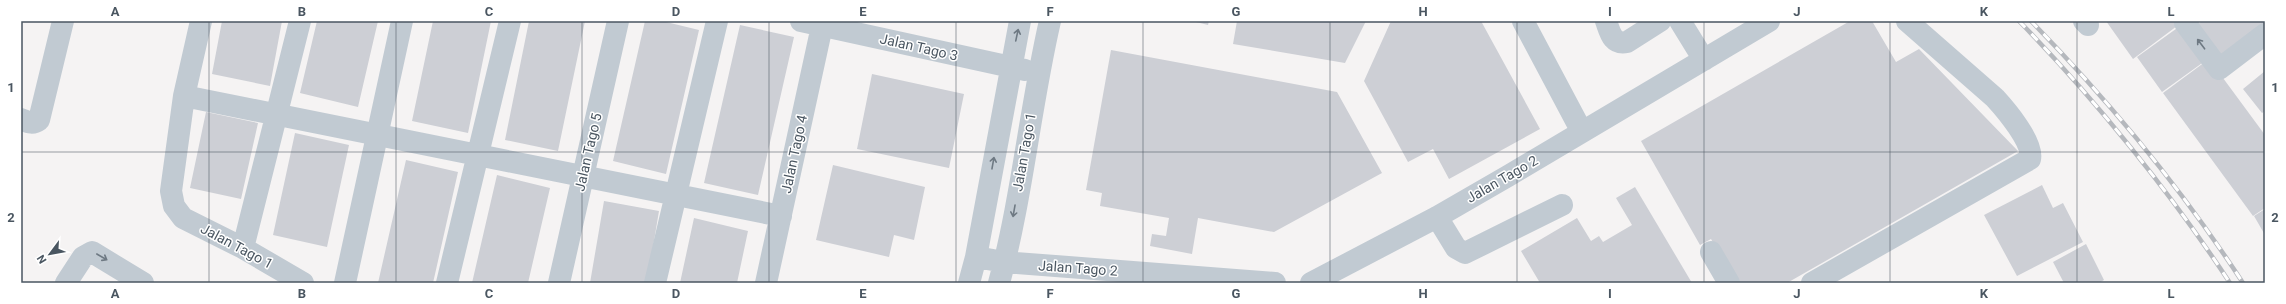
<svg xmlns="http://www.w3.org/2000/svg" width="2286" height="304" viewBox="0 0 2286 304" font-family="Roboto,sans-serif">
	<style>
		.building { fill: #cdcfd5 }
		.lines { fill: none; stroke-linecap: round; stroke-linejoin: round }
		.minor { stroke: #c1cad2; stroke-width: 22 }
		.rail-casing { stroke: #b5b8bd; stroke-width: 4.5 }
		.rail { stroke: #fff; stroke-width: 3; stroke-dasharray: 9; stroke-linecap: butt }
		.oneway { stroke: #6e7983 }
		.grid { fill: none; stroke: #4a5661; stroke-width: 1; stroke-opacity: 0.55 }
		.labels { text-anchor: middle; stroke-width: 3; stroke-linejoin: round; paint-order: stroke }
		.street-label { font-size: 14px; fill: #4a5661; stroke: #fff }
		.neatline { fill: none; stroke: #4a5661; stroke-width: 1.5 }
		.grid-label { font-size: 13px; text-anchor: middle; font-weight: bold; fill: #4a5661 }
	</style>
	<rect width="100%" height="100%" fill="#f5f3f3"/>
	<!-- building -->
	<path class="building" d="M222 21H282L270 86 212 74Z
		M317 21H378L358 107 300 93Z
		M433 21H491L468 133 412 121Z
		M529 21H585L558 151 505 140Z
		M645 21H662L699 30 666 174 613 161Z
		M1192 21H1209L1208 25Z
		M1237 21H1366L1345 63 1233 44Z
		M1391 21H1481L1540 129 1449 179 1433 149 1408 162 1364 81Z
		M1850 21H1872L1896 62 1919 49 2018 151 1787 283H1736L1711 239 1700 245 1641 141Z
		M2106 21H2174L2177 26 2133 59Z
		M2202 21H2265V24L2217 60 2193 28Z
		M740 25 794 37 758 195 704 183Z
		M2180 26 2205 61 2162 92 2137 57Z
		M1111 50 1337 92 1382 173 1274 232 1198 218 1192 254 1150 246 1152 234 1166 236 1169 218 1100 206 1102 193 1086 190Z
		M2209 59 2265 135V208L2253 216 2163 93Z
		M2265 71V111L2262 113 2243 89Z
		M872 74 964 94 949 168 857 149Z
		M206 112 258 123 241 199 190 188Z
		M295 133 349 145 327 247 273 235Z
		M406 160 458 172 433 283H378Z
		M833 165 925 187 914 240 894 235 889 257 816 240Z
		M497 175 550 188 528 283H472Z
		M2042 185 2053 208 2063 203 2083 242 2017 276 1984 215Z
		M1635 187 1692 283H1540L1521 251 1577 218 1591 241 1599 236 1603 242 1632 225 1616 198Z
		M604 201 659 211 647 283H590Z
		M2265 209V235L2254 216Z
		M694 218 748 231 737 283H680Z
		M2086 244 2104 280 2099 283H2064L2053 262Z"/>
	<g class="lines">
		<!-- minor -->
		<path class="minor" d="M201 21 184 96 171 191 174 206 183 218 243 248 303 283
			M801 21 1025 70
			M1523 21 1582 132
			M1606 21C1610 32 1612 45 1627 42L1660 21
			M1680 21 1704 60
			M2084 21 2088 25
			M2188 21 2185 23 2219 69 2265 34
			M184 96 781 216
			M21 119C28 122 32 125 39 120L63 21
			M1437 217 1456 248 1465 253 1562 205
			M243 248 300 21
			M1711 252 1729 283
			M976 257 1004 262 1275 283
			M66 283 83 257 92 252 143 283
			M345 283 402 21
			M447 283 510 21
			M559 283 618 21
			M655 283 717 21
			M766 283 822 26
			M969 283 976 257 1020 21
			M999 283C1022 199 1030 107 1050 21
			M1311 283 1437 217 1508 176 1769 21
			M1812 283 2030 159C2034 143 2006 110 1995 98L1907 21"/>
		<defs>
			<path id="rail" d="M2019 21C2094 98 2171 193 2230 283
				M2031 21C2109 101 2182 189 2243 283"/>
		</defs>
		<!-- rail casing -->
		<use href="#rail" class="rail-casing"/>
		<!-- rail -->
		<use href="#rail" class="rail"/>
	</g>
	<!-- one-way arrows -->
	<defs><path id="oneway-shaft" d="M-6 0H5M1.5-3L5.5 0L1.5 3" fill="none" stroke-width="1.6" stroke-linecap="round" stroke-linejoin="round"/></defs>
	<g class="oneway">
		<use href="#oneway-shaft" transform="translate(1017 35) rotate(-78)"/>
		<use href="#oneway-shaft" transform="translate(2201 44) rotate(-127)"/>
		<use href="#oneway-shaft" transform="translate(993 163) rotate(-80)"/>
		<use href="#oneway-shaft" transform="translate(1014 211) rotate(100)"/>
		<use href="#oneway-shaft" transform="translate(102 257) rotate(30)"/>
	</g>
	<!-- grid -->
	<path class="grid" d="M209 21V283M396 21V283M582 21V283M769 21V283M956 21V283M1143 21V283M1330 21V283M1517 21V283M1704 21V283M1890 21V283M2077 21V283M21 152H2265"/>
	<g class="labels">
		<!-- street labels -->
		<g class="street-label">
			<text transform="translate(919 47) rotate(13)" y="5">Jalan Tago 3</text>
			<text transform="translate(588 152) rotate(-77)" y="5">Jalan Tago 5</text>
			<text transform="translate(1024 152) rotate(-80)" y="5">Jalan Tago 1</text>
			<text transform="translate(794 154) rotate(-78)" y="5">Jalan Tago 4</text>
			<text transform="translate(1502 179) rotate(-30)" y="5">Jalan Tago 2</text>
			<text transform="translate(237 246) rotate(28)" y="5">Jalan Tago 1</text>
			<text transform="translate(1078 268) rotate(4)" y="5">Jalan Tago 2</text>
		</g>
	</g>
	<!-- border -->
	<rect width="2286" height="304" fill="none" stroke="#ffffff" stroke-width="44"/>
	<!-- north arrow -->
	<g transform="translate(50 254) rotate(238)" stroke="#ffffff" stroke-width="3" paint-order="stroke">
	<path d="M0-3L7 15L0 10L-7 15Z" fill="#4a5661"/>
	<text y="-6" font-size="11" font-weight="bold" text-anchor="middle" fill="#4a5661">N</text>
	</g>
	<rect x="22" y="22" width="2242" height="260" class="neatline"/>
	<g class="grid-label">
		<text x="115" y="16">A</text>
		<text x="302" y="16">B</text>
		<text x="489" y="16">C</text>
		<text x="676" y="16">D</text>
		<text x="863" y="16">E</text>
		<text x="1050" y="16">F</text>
		<text x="1236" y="16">G</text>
		<text x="1423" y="16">H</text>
		<text x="1610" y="16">I</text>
		<text x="1797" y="16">J</text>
		<text x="1984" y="16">K</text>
		<text x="2171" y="16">L</text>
		<text x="11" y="92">1</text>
		<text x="2275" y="92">1</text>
		<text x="11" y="222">2</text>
		<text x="2275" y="222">2</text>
		<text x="115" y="298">A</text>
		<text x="302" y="298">B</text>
		<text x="489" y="298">C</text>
		<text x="676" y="298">D</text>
		<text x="863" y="298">E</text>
		<text x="1050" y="298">F</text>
		<text x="1236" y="298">G</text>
		<text x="1423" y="298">H</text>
		<text x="1610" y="298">I</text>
		<text x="1797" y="298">J</text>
		<text x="1984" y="298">K</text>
		<text x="2171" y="298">L</text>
	</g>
</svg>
